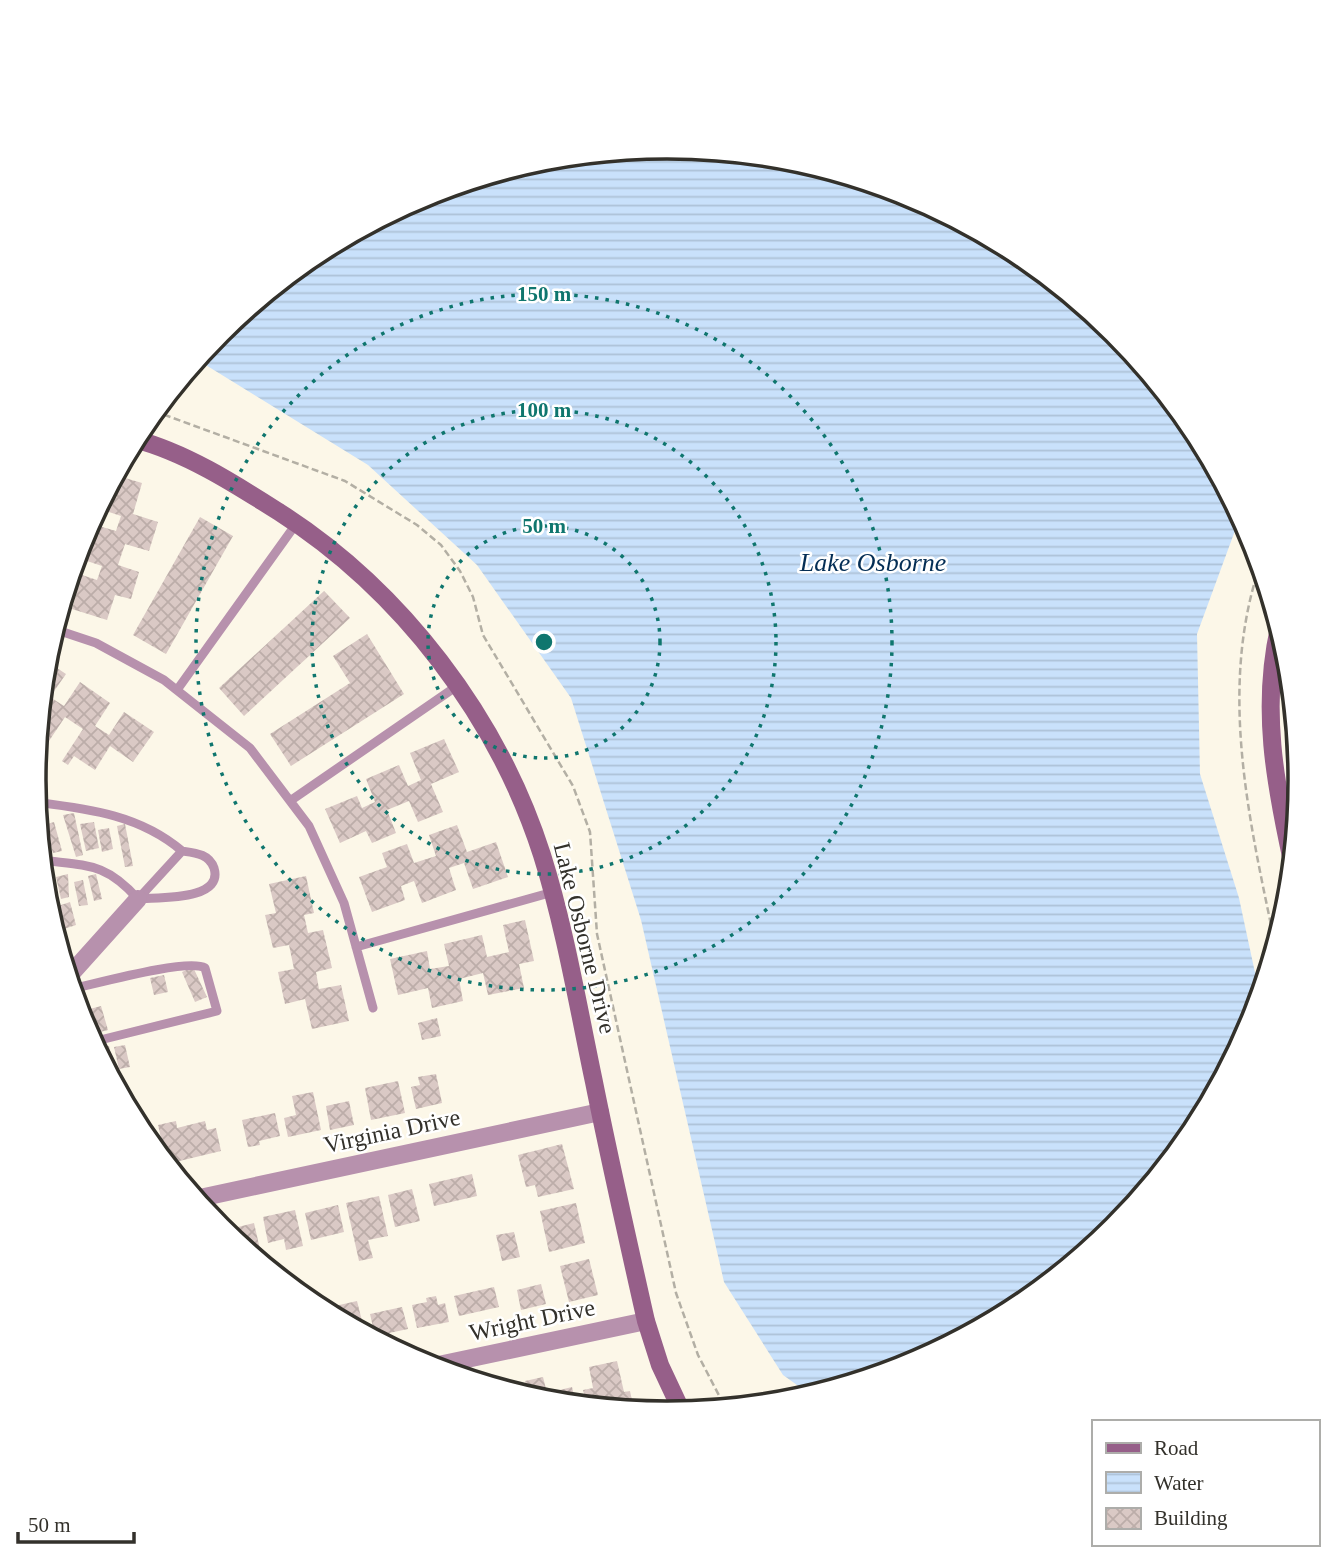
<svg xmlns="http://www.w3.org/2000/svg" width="1333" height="1560" viewBox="0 0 1333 1560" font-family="'Times New Roman',serif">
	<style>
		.water { fill: url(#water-rules) }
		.building { fill: url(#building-cross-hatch) }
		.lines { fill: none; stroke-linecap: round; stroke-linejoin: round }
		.path { stroke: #b3afa4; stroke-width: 2.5; stroke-dasharray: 7 3.5; stroke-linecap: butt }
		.lane { stroke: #b791ad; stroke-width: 9 }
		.street { stroke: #b791ad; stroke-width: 18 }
		.secondary { stroke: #965f89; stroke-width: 18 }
		.ring { fill: none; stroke: #0f766e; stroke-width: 3.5; stroke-dasharray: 3.5 7 }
		.labels { text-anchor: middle; stroke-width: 5; stroke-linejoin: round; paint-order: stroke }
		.street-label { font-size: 24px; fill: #33312b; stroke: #fff }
		.water-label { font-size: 26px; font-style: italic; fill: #042e55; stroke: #fff }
		.rim { fill: none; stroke: #33312b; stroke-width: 3.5 }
		.centre { fill: #0f766e; stroke: #fff; stroke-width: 3.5 }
		.ring-label { font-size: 21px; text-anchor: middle; font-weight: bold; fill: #0f766e; stroke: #fff; stroke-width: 5; stroke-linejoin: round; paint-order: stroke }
	</style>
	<defs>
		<pattern id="water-rules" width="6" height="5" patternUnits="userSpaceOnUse" patternTransform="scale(1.75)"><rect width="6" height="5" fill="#c9e1fb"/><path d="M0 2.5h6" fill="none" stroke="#adc2d7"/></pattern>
		<pattern id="building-cross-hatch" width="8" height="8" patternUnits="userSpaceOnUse" patternTransform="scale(1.75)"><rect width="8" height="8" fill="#dac9c5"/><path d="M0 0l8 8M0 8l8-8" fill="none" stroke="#bcada9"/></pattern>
	</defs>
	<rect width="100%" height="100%" fill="#fcf7e8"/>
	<!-- water -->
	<path class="water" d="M667 147 790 159 909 195 1019 254 1115 333 1193 429 1240 517 1197 634 1200 774 1239 898 1260 996 1251 1023 1193 1132 1114 1228 1018 1307 908 1365 811 1395 783 1375 724 1282 641 920 571 698 477 565 368 465 196 359 219 332 315 253 425 195 543 159Z"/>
	<!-- building -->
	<path class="building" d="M115 475 142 483 133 514 158 522 149 551 125 544 118 565 139 572 131 599 115 595 107 620 72 609 82 575 97 580 102 566 81 559 92 524 116 531 121 516 97 508Z
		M200 517 233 536 166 654 133 635Z
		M324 591 350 618 244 716 219 688Z
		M367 634 404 694 291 766 270 734 350 683 333 656Z
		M45 660 66 674 50 697 64 706 80 682 110 703 95 726 109 735 124 712 154 732 133 762 110 746 95 770 74 756 68 765 62 761 83 729 65 717 49 741 38 733Z
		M444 739 459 772 431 784 443 812 418 822 409 801 387 810 396 833 372 843 366 831 340 843 325 809 357 796 362 808 375 802 366 779 399 765 408 786 421 780 410 753Z
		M74 813 83 855 76 857 63 815Z
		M54 822 62 851 53 853 44 825Z
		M94 822 99 848 86 851 80 824Z
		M125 824 133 866 125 867 117 826Z
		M457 825 467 852 496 842 508 877 473 889 464 863 449 868 456 890 422 903 414 881 401 886 405 900 372 912 359 877 387 867 382 853 407 844 414 863 436 856 429 835Z
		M42 828 46 847 40 848 38 829Z
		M109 828 113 849 102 852 98 830Z
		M68 874 69 897 61 899 56 877Z
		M96 874 102 899 94 901 88 876Z
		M306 876 314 913 304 915 308 933 323 930 332 968 316 972 319 989 341 985 349 1021 312 1029 305 999 285 1004 278 972 294 969 289 945 273 948 265 915 276 913 269 884Z
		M45 880 51 907 47 908 43 881Z
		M83 880 88 905 79 906 74 882Z
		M70 902 76 925 61 930 55 907Z
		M525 920 534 961 519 964 524 988 488 995 483 973 459 979 463 1001 432 1008 428 988 398 995 390 959 427 951 430 969 449 966 444 944 482 935 487 957 509 952 503 925Z
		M193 967 207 997 195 1002 182 972Z
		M164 975 168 992 154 995 150 978Z
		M101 1006 108 1030 96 1033 90 1009Z
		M437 1018 441 1036 422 1040 418 1023Z
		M125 1045 130 1067 119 1069 114 1047Z
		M109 1046 116 1081 113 1082 96 1049Z
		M436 1074 442 1103 416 1109 411 1087 420 1085 418 1077Z
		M398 1081 405 1113 371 1120 365 1088Z
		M313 1092 321 1130 288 1137 284 1118 296 1115 292 1096Z
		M349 1101 354 1125 330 1130 326 1106Z
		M275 1113 280 1136 259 1141 260 1145 248 1147 242 1120Z
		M176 1121 177 1128 205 1121 207 1130 216 1128 221 1151 167 1164 158 1125Z
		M562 1144 574 1189 538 1197 535 1185 526 1187 518 1155Z
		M472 1174 477 1196 434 1206 429 1184Z
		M412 1189 420 1221 395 1227 388 1195Z
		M379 1196 388 1236 368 1240 373 1258 359 1261 346 1203Z
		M576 1203 585 1243 549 1252 540 1211Z
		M338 1205 344 1232 311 1240 305 1213Z
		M295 1210 303 1246 286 1250 284 1239 268 1243 263 1217Z
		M254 1223 260 1249 248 1252 222 1231Z
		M514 1232 520 1257 502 1261 496 1235Z
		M589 1259 598 1295 569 1302 560 1266Z
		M541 1284 546 1304 521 1310 517 1290Z
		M494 1287 499 1307 459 1316 454 1296Z
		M436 1296 438 1305 445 1303 449 1322 417 1328 412 1305 427 1302 426 1298Z
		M357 1301 365 1333 327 1313 326 1308Z
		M402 1307 408 1329 375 1336 370 1314Z
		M617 1361 624 1392 630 1391 634 1410 587 1405 583 1390 593 1388 589 1367Z
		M543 1377 547 1393 572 1387 576 1404 528 1397 525 1381Z
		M517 1383 519 1394 506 1390 505 1386Z"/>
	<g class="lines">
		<!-- path -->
		<path class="path" d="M154 411 345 481 417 525 441 545 460 571 473 597 483 635 573 786 590 832 597 934 676 1293 698 1355 725 1407
			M1260 565C1218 689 1249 819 1275 944"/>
		<!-- lane -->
		<path class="lane" d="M54 629 96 643 164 680 250 748 309 826 344 903 373 1008
			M177 690 296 524
			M290 801 457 686
			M35 802C89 809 140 815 182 851L138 899
			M41 860C87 866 105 862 138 899 158 897 224 901 214 868 209 854 196 853 182 851
			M356 947 553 892
			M71 989C95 984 188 958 205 968L217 1011 92 1042"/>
		<!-- street -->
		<path class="street" d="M68 977 138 899
			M195 1199 600 1112
			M429 1367 646 1321"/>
		<!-- secondary -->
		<path class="secondary" d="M134 439C185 452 235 484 279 512 401 590 498 717 542 855 565 928 578 1006 594 1082 610 1162 628 1241 646 1321L660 1365 682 1412
			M1279 628C1261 708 1275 783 1292 861"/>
	</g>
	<!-- distance rings -->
	<g class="ring">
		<circle cx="544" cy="642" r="116"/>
		<circle cx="544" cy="642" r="232"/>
		<circle cx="544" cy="642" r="348"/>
	</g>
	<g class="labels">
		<!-- street labels -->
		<g class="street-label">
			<text transform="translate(585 938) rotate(76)" y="8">Lake Osborne Drive</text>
			<text transform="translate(392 1131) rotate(-12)" y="8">Virginia Drive</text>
			<text transform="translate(532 1320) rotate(-12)" y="8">Wright Drive</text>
		</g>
		<!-- water labels -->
		<g class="water-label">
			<text x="873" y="571">Lake Osborne</text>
		</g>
	</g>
	<!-- crop -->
	<path d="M0 0H1333V1560H0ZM46 780a621 621 0 1 1 1242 0a621 621 0 1 1-1242 0Z" fill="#fff" fill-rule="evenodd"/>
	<path class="rim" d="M46 780a621 621 0 1 1 1242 0a621 621 0 1 1-1242 0Z"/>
	<circle cx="544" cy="642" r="10" class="centre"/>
	<g class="ring-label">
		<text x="544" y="301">150 m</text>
		<text x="544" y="417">100 m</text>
		<text x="544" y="533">50 m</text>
	</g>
	<!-- legend -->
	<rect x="1092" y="1420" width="228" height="126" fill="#ffffff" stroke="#adadaa" stroke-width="2"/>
	<rect x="1106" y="1443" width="35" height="10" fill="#965f89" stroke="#adadaa" stroke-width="2"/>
	<text x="1154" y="1455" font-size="21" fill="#33312b">Road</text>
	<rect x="1106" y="1472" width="35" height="21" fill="url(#water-rules)" stroke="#adadaa" stroke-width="2"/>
	<text x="1154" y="1490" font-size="21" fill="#33312b">Water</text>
	<rect x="1106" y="1508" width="35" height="21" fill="url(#building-cross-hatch)" stroke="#adadaa" stroke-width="2"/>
	<text x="1154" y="1525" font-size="21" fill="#33312b">Building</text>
	<!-- scale -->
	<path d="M18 1532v10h116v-10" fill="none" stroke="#33312b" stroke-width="3.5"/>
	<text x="28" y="1532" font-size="21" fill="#33312b" stroke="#ffffff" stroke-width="5" paint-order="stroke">50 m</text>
</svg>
